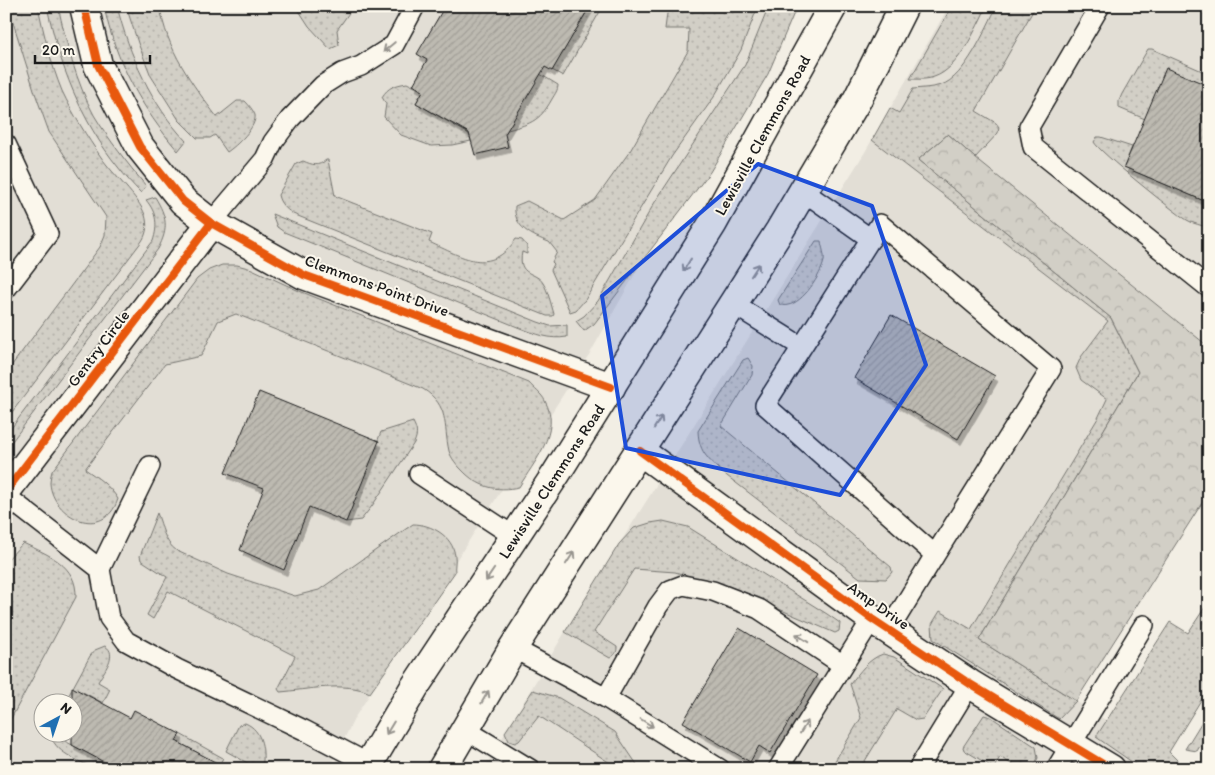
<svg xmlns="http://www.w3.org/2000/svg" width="1215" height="775" viewBox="0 0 1215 775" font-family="Itim,sans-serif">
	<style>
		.built { fill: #e2ded5; fill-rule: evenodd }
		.grass { fill: url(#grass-dots); stroke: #777671 }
		.forest { fill: url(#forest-crowns); stroke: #777671 }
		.building { fill: url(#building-hatch); stroke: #1c1c1c; filter: url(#shadow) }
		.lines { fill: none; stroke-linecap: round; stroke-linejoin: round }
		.lane-casing { stroke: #1c1c1c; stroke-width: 22 }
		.street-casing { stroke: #1c1c1c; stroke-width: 31 }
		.primary-casing { stroke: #1c1c1c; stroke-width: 31 }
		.lane { stroke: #fbf7ec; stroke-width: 19 }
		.street { stroke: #fbf7ec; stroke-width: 28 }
		.primary { stroke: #fbf7ec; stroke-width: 28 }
		.cycleway-casing { stroke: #fbf7ec; stroke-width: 11 }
		.cycleway { stroke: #e8590c; stroke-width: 8 }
		.oneway { stroke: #97948e }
		.marked { fill: #1d4ed8; fill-opacity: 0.2; stroke: #1d4ed8; stroke-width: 4; stroke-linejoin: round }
		.labels { text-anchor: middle; stroke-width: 4; stroke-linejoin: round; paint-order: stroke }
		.street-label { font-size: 16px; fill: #1c1c1c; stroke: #fbf7ec }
	</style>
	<defs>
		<pattern id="grass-dots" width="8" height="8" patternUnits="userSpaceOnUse" patternTransform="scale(1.25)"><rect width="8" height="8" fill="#d2cfc6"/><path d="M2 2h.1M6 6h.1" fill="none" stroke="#b4b1aa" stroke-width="1.8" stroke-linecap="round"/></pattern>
		<pattern id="forest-crowns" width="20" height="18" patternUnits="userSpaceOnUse" patternTransform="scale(1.25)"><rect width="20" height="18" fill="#d2cfc6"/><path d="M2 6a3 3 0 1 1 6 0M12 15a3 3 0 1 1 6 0" fill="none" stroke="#b4b1aa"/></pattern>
		<pattern id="building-hatch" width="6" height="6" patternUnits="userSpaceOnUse" patternTransform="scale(1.25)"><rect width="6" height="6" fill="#bdbab1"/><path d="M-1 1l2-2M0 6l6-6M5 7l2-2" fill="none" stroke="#a29f98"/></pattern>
		<filter id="shadow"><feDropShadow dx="3" dy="5.5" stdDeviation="0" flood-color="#0004"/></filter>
	</defs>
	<rect width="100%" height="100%" fill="#f2eee4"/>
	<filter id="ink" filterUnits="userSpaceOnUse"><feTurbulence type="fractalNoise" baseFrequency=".02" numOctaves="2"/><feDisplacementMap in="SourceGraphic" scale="10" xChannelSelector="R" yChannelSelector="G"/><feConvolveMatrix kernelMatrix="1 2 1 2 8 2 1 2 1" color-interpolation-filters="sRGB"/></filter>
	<g filter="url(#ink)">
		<!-- built -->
		<path class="built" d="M6 6H787L592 350 355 717 329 769H6ZM42 702H72V732H42Z
			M949 6H1209V397L984 643 1183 769H484L575 615 865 152Z"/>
		<!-- grass -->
		<path class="grass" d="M8 6H38C44 35 51 64 62 91 73 114 87 137 101 157 113 175 139 197 145 215 148 225 147 233 142 241L6 420V373L100 247 105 235 106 217 49 132 35 93Z
			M47 6H58C66 42 76 82 94 115 109 140 127 163 146 186L141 193C133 185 125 176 118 167 81 121 59 64 47 6Z
			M104 6H117C129 55 152 105 186 141L178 151C142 109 115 61 104 6Z
			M126 6H160C166 49 192 84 217 117L237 101H245C249 105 253 110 255 115 257 127 236 146 227 152L215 135 210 138H197L179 120 151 76 138 43Z
			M296 6H350L351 10 337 30 339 45 330 49 309 26Z
			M590 6H599L602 8 563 76 552 70Z
			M668 6H758L741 50 714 97 672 156 585 300 576 310 570 312 551 270 554 264 552 262 557 252 549 242C532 236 513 227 515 206L527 201 564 220 595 200 630 151 688 51 689 29H665Z
			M769 6H797L768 74 710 172 594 324 584 331 576 321 584 316 598 301 655 202 745 65Z
			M952 6H987C976 28 959 69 934 77 926 80 918 79 910 79Z
			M997 6H1029L1034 9 976 111 996 123 999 127 998 133 975 158 948 134 918 160 1111 318 1138 372 979 640 1076 701 1059 719 933 639 932 624 940 611 971 629 1098 418 1107 399 1081 380 1076 368 1081 357 1108 321 872 140 890 108 899 113 913 89C922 88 932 88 941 85 965 78 986 28 997 6Z
			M1148 49H1152L1209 74V86L1145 119 1119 108V101L1122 94Z
			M535 71 558 85C558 90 555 94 552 99 539 123 529 124 504 131Z
			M407 83 423 91 416 103 469 134 471 141 452 145 431 146 401 135 384 117 386 104 382 97C388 87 395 85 407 83Z
			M1097 137H1101L1132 147 1124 167 1209 203V228C1202 225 1193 224 1187 220 1174 212 1098 151 1094 142Z
			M326 160H328L335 196 432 234 429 242C463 257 490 277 516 239L522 240 527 246V254L522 252C517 277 536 271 543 283 548 291 551 304 554 314L553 316H547L293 214C285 208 280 204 278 195L296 164 303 161C313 165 318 167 326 160Z
			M155 197C167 217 169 228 158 249L6 449V435L153 241C158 226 157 213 146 200Z
			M272 214 538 322 550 326 567 325V337C550 340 536 334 520 328L284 232 277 227Z
			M816 241H821C822 248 825 255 824 261 821 275 803 303 788 305 785 306 783 305 780 305L778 300Z
			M222 265H237L252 269 297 290 529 383C534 389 542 394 545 401 562 431 534 462 519 487 496 492 478 487 462 470 457 465 451 458 449 451 443 425 450 406 423 389L236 314 218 321 201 356 165 364 85 469C98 478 109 485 118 499 104 542 52 517 50 483 50 479 51 475 52 471L197 279 209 270Z
			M748 358 753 366 752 375 721 426 891 567 892 572 886 579 860 578 727 476C710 461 699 454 698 431L743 360Z
			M413 422C417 430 418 434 414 443L372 506 361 520 346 522 381 432Z
			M157 513C163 527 163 541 177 551L228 574 295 596 319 590 413 524C431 524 453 536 455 556 456 561 454 567 455 572L370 693C346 681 306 690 280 692L278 689 295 656 168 591 153 619 147 615 167 577 141 560 140 556Z
			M663 521 688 527 827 614 840 623 839 631 835 633 730 588 675 572 634 569 594 632 617 647C617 653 615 655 610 658L565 632 619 544 634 528 650 523Z
			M23 543C49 555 77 565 76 597L6 728V561Z
			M1209 601V687L1169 752 1177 760 1179 766 1172 769H1142L1096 737 1170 622 1188 633Z
			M105 646C119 654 103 672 98 682L110 689 103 703 81 691 73 707 72 702H65L90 656 95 650Z
			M883 654 894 657 943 689 923 719 916 720 897 709 860 769H830L861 718 850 684C860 672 868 659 883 654Z
			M533 690 559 698 615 732 640 769H619L539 716 519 741 515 743 509 741 505 732Z
			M1209 710V732L1197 751 1185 749Z
			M984 715 991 717 1036 747 1038 758 1032 769H1019L1000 757 994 768 964 750 963 747Z
			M245 723C263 730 265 752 262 769H258L226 751 239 725Z
			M51 733H59L57 737 103 761 99 769H95C80 761 52 752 51 733Z
			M180 734 223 758 217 769 211 760 176 741Z"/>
		<!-- forest -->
		<path class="forest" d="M948 134 975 158 1209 347V492L1076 701 979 640 1138 372 1111 318 918 160Z"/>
		<!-- building -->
		<path class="building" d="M445 6H590L552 71 545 67 505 134 508 147 475 155 469 133 416 103 423 91 413 85 427 60 417 54Z
			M1166 68 1209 86V203L1124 167Z
			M891 315 995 376 958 439 854 378Z
			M259 392 379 441 346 522 309 507 284 570 240 550 264 488 225 473Z
			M739 628 817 675 770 753 759 746 750 762 683 722Z
			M72 687 130 718 134 710 180 734 176 741 228 769H117L72 745Z"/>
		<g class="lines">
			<defs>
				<path id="lane" d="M1100 6 1029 127 1033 147 1209 288
					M6 144 48 234 6 289
					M803 191 871 239
					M211 223 265 159 273 142 290 119 323 85 342 73 361 66 394 45 415 6
					M880 224 1051 369 935 555 765 405Z
					M733 304 802 347
					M150 466 100 569 109 618 126 641 177 669 304 730 369 764
					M419 474 515 537
					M6 496 100 569
					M889 630 935 555
					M513 648 606 698 720 769
					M606 698 658 606 670 590 683 585 713 591 759 609 843 665
					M466 730 530 769
					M778 769 872 619
					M918 769 970 684
					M1056 769 1144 625"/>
				<path id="street" d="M84 6 98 65 140 147 183 201 211 223 304 275 611 387
					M640 451 872 619 970 684 1111 769
					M6 491 211 223"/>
				<path id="primary" d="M366 769 414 688 556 474 713 223 833 6
					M442 769 513 648 780 230 857 100 904 6"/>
			</defs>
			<!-- lane casing -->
			<use href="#lane" class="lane-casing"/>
			<!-- street casing -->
			<use href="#street" class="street-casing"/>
			<!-- primary casing -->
			<use href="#primary" class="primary-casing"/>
			<!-- lane -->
			<use href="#lane" class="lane"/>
			<!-- street -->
			<use href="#street" class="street"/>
			<!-- primary -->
			<use href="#primary" class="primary"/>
			<defs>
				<path id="cycleway" d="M84 6 98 65 140 147 183 201 211 223 304 275 611 387
					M640 451 872 619 970 684 1111 769
					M6 491 211 223"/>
			</defs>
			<!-- cycleway casing -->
			<use href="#cycleway" class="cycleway-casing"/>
			<!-- cycleway -->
			<use href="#cycleway" class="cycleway"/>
		</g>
		<!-- one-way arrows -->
		<defs><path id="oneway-shaft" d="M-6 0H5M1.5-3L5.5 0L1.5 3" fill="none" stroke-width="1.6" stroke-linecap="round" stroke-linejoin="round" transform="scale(1.25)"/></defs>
		<g class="oneway">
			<use href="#oneway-shaft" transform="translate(389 47) rotate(140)"/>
			<use href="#oneway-shaft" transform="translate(687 265) rotate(122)"/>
			<use href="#oneway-shaft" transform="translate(755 270) rotate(-57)"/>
			<use href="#oneway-shaft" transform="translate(658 422) rotate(-58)"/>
			<use href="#oneway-shaft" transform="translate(570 558) rotate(-57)"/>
			<use href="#oneway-shaft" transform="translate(490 575) rotate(124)"/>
			<use href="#oneway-shaft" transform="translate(802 638) rotate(-147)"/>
			<use href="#oneway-shaft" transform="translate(485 697) rotate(-60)"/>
			<use href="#oneway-shaft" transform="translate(647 723) rotate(32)"/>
			<use href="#oneway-shaft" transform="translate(804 727) rotate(-58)"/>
			<use href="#oneway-shaft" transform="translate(390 728) rotate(121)"/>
		</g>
	</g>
	<!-- marked area -->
	<path class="marked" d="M758 164 872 206 926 365 840 495 626 448 602 296Z"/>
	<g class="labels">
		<!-- street labels -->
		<g class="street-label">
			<text transform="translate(762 135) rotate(-61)" y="6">Lewisville Clemmons Road</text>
			<text transform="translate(377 285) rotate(20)" y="6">Clemmons Point Drive</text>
			<text transform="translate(98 348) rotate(-53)" y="6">Gentry Circle</text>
			<text transform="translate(551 481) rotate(-57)" y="6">Lewisville Clemmons Road</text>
			<text transform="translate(879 605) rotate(35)" y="6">Amp Drive</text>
		</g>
	</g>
	<!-- margin -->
	<rect width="1215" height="775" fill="none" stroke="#fbf7ec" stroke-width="25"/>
	<rect x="12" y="12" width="1190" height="750" fill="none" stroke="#1c1c1c" stroke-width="2" filter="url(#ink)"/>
	<!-- north arrow -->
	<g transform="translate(58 718) rotate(40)"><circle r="24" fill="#fbf7ec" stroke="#a29f99"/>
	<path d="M0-4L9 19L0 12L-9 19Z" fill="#1f6fb2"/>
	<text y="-8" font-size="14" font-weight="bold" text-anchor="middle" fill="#1c1c1c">N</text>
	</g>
	<!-- scale -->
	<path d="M35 55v8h115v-8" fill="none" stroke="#1c1c1c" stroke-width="2.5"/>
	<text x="42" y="55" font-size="15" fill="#1c1c1c" stroke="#fbf7ec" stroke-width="4" paint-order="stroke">20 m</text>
</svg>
